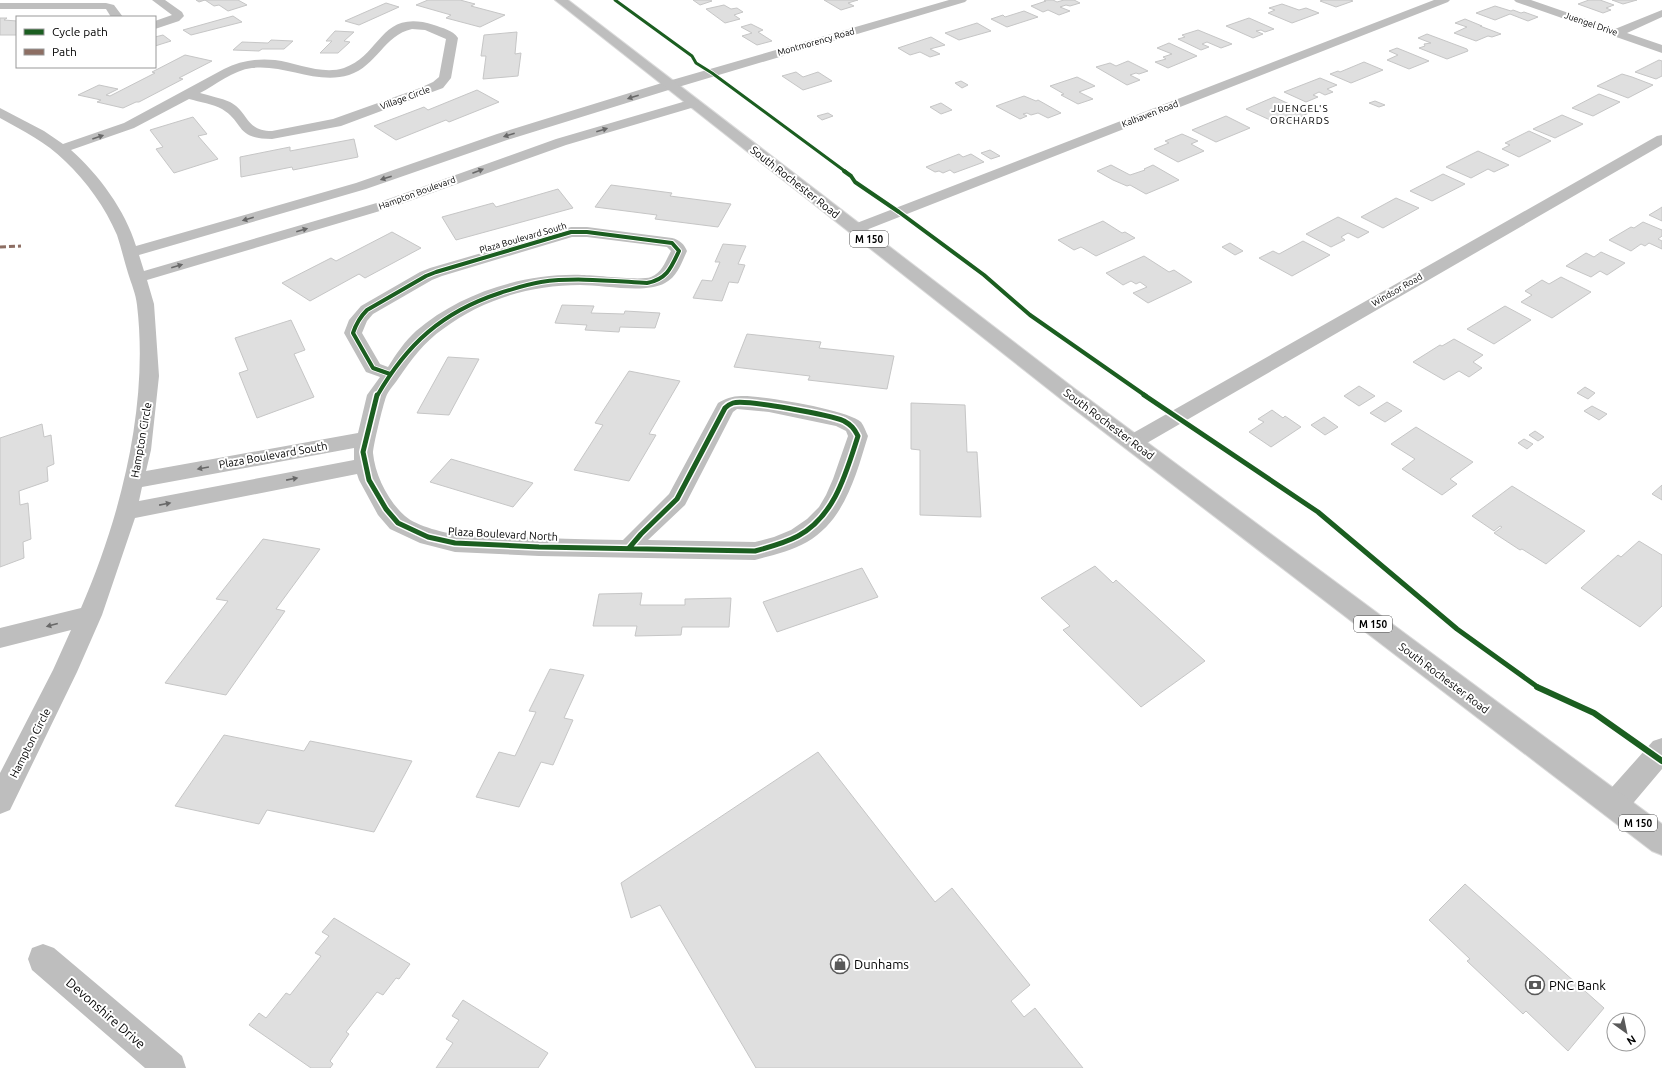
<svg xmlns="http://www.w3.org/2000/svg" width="1662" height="1068" viewBox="0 0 1662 1068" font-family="Ubuntu,sans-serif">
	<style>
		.building { fill: #dfdfdf; stroke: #c6c6c6 }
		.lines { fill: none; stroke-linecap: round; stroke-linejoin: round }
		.major-casing { stroke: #dbdbdb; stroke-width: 2 }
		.minor { fill: #bebebe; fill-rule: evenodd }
		.major { fill: #bebebe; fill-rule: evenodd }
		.quiet { stroke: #8d6e63; stroke-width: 3; stroke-dasharray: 6 3; stroke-linecap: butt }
		.cycleway-far3-casing { stroke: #fff; stroke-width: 4.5 }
		.cycleway-far2-casing { stroke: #fff; stroke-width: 6 }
		.cycleway-far1-casing { stroke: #fff; stroke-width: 8 }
		.cycleway-casing { stroke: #fff; stroke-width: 9 }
		.cycleway-far3 { stroke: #1b5e20; stroke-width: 3 }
		.cycleway-far2 { stroke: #1b5e20; stroke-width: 4 }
		.cycleway-far1 { stroke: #1b5e20; stroke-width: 5 }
		.cycleway { stroke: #1b5e20; stroke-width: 6 }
		.oneway { fill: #686868 }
		.labels { text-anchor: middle; stroke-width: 4; stroke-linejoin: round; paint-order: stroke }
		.far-street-label { font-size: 9px; fill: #000; stroke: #fff }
		.far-neighbourhood-label { font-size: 10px; letter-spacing: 1px; fill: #000; stroke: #fff }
		.shield { fill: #fff; stroke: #4c4c4c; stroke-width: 1 }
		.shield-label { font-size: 10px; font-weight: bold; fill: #000 }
		.street-label { font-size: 11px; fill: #000; stroke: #fff }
		.near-poi-label { font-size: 13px; fill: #000; stroke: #fff; text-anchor: start }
		.near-street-label { font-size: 13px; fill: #000; stroke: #fff }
	</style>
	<rect width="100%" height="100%" fill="#fff"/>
	<!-- building -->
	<path class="building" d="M196 0H238L247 5 228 11 219 5 214 6 205 0 199 2Z
		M428 0H460L475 4 471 6 505 15 480 27 446 18 451 15 416 5Z
		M693 0H710L712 1 700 5Z
		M824 0H858L848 3 854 6 841 10Z
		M1053 0 1057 2 1064 0H1074L1080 3 1070 6 1066 5 1060 7 1070 11 1059 15 1048 10 1043 12 1031 6 1046 1H1044L1046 0Z
		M1323 0H1350L1353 1 1336 7 1320 1Z
		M1589 0H1600L1614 5 1606 8 1611 10 1603 13 1578 4Z
		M1612 0H1637L1623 4Z
		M386 3 399 7 359 25 345 21Z
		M1282 4 1299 10 1306 8 1319 13 1292 23 1268 13 1275 10 1269 8Z
		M724 5 731 9 737 8 743 12 734 15 740 19 725 23 706 9Z
		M1495 6 1511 11 1513 10 1521 13 1524 12 1538 17 1528 21 1510 14 1495 20 1476 13Z
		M1024 11 1038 17 1007 27 991 19 1003 15 1005 17Z
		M233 16 242 22 191 35 183 30Z
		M0 18H7L4 20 17 21V35H0Z
		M1249 18 1274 29 1265 32 1261 30 1256 31 1263 34 1253 38 1226 26Z
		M1465 19 1482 26H1480L1501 34 1492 37 1488 36 1476 41 1454 33 1467 27 1455 23Z
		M977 23 991 31 959 40 945 33Z
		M751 24 763 30 758 32 772 41 757 45 742 36 752 33 741 27Z
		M1198 30 1232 44 1221 48 1207 42 1202 44 1209 47 1201 50 1178 39 1185 37 1182 35Z
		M335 31 354 32 344 41 350 42 338 53H320L332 41H326Z
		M517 32 515 54 521 53 518 76 483 79 486 56H481L484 35Z
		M1427 34 1467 49 1468 51 1447 59 1419 48 1425 46 1424 44 1431 43 1418 38Z
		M163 35 171 41 155 46V37Z
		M931 37 945 45 930 49 940 54 930 57 920 52 910 55 898 48Z
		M271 40 293 41 284 49H262L259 51 233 50 242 42 268 43Z
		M1169 43 1197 56 1168 68 1155 62 1166 59 1163 57 1172 54 1157 48Z
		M1397 48 1407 52 1429 61 1409 69 1387 60 1398 55 1389 51Z
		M185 55 212 61 179 78 183 79 139 102H136L123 108 97 102 101 100 78 95 99 85 118 89 106 95 110 96 155 73 152 72Z
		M1659 60 1662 61V76L1656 79 1635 72Z
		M1128 61 1148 71 1139 74 1136 73 1130 75 1140 80 1127 85 1096 67 1110 63 1116 66Z
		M1364 62 1383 70 1351 83 1330 74 1338 71 1340 72Z
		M796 72 803 77 818 72 832 81 803 90 782 76Z
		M1622 74 1632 77 1653 85 1628 98 1597 86Z
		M1077 77 1095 86 1079 92 1093 99 1078 104 1061 95 1064 94 1050 86Z
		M1320 78 1337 85 1327 89 1333 92 1325 95 1319 92 1313 95 1318 97 1306 102 1284 92Z
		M961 81 968 85 962 88 955 83Z
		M477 90 499 102 449 122 446 120 396 140 374 126 424 107 428 110Z
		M1599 94 1620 102 1593 116 1572 108Z
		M1024 96 1036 101 1038 100 1061 113 1048 118 1038 113 1031 115 1027 113 1023 114 1027 116 1020 119 996 106Z
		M1274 97 1309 113 1281 125 1246 109Z
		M1375 101 1385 105 1379 107 1369 103Z
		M941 103 952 110 941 114 930 107Z
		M828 113 833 116 822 120 817 116Z
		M1562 115 1583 124 1555 138 1533 129Z
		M1226 116 1250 128 1216 142 1192 130Z
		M193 117 207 134 198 136 218 159 174 173 156 149 163 147 150 130Z
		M1529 131 1551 141 1519 157 1502 149 1510 145 1505 143Z
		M1182 134 1198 141 1191 144 1204 151 1178 162 1154 149 1169 143 1165 141Z
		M354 139 358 157 293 170 292 167 241 177 240 157 290 147V151Z
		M990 150 1000 156 991 159 981 153Z
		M1478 151 1509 165 1494 172 1488 169 1471 178 1446 167Z
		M959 154 963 157 971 154 984 162 954 173 950 170 943 173 939 171 935 172 926 167Z
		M1111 165 1130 175 1145 170 1144 169 1153 165 1179 180 1146 194 1130 185 1127 186 1113 180 1097 171Z
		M1443 174 1465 184 1432 201 1410 191Z
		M611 185 672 193 670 196 731 204 718 227 655 219 657 215 595 207Z
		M558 189 573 208 456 240 442 217 493 203 496 207Z
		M1396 198 1419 208 1383 228 1361 217Z
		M1662 207V221L1649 215 1659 209Z
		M1338 217 1369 232 1358 238 1348 233 1341 237 1345 240 1331 247 1306 234Z
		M1103 221 1122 233 1125 232 1135 238 1096 256 1081 247 1074 250 1058 240Z
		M1643 222 1662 230V236L1658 239 1662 241V249L1649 243 1645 246 1641 244 1631 251 1609 240 1631 227 1634 228Z
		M392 232 421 248 365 278 359 274 310 301 282 283 331 258 336 261Z
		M1303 241 1330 255 1292 276 1259 258 1273 251 1279 254Z
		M1230 243 1243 251 1235 255 1222 247Z
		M723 244 746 246 738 264 745 265 738 283 729 282 722 301 693 298 702 280 712 281 720 262H715Z
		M1601 252 1625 263 1607 275 1600 271 1591 277 1566 266 1586 253 1594 257Z
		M1144 256 1169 272 1174 270 1192 282 1148 303 1133 293 1147 287 1140 282 1136 284 1131 281 1123 285 1106 273Z
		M1561 277 1591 292 1552 318 1521 302 1532 295 1525 291 1542 280 1549 284Z
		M562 305 594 306 591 313 624 314 625 311 660 313 655 328 620 327 619 332 585 330 587 325 555 323Z
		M1505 306 1531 320 1494 344 1467 329Z
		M291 320 305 350 294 354 314 397 257 418 239 373 248 370 235 338Z
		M747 334 821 342 819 348 894 356 887 389 808 380 810 376 734 367Z
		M1454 339 1483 355 1473 362 1482 368 1469 377 1459 371 1444 380 1413 362 1440 345 1442 346Z
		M448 357 479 359 449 415 417 413Z
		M629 371 680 381 649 434 656 435 629 481 574 470 603 425 595 423Z
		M1359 386 1375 396 1359 406 1344 396Z
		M1585 387 1595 393 1588 399 1577 393Z
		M1387 402 1402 411 1385 422 1370 413Z
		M911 403 965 405 967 452H977L981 517 920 515V450L911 449Z
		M1592 406 1607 414 1599 420 1584 411Z
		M1272 410 1283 418 1285 416 1301 427 1271 447 1249 432 1264 422 1258 419Z
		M1324 417 1338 427 1325 435 1311 425Z
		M42 424 44 437 51 435 54 464 47 467 48 481 19 491 20 505 28 503 31 539 23 542 24 558 0 567V438Z
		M1416 427 1473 462 1450 479 1457 484 1442 495 1402 469 1415 459 1391 444Z
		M1535 431 1544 437 1538 441 1529 435Z
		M1524 439 1533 444 1527 449 1518 443Z
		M451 459 533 483 513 507 430 482Z
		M1662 485V500L1652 494Z
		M1512 486 1585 531 1546 564 1522 549 1520 550 1494 533 1502 527 1500 526 1494 531 1472 516Z
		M263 539 320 549 276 609 285 611 226 695 165 683 228 601 216 599Z
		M1639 541 1662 555V606L1640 627 1581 588 1618 555 1621 557Z
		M1095 566 1113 583 1116 580 1205 661 1141 707 1063 630 1070 626 1041 598Z
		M862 568 878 597 777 632 763 602Z
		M642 593 640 605H685V599L731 598 729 627H682L681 635 635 636 637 626H593L599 594Z
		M550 669 584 675 564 718 573 720 553 765 541 762 519 807 476 797 499 752 515 756 536 712 529 711Z
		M224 735 304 751 310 741 412 761 374 832 267 810 259 824 175 806Z
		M818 752 935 902 952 888 1030 985 1011 1001 1024 1017 1035 1008 1083 1068H756L660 905 631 918 621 883Z
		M1465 884 1604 1008 1568 1051 1526 1011 1523 1014 1467 961 1470 959 1429 920Z
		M334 918 410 964 399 979 396 978 383 995 377 992 346 1032 349 1034 330 1061 333 1064 330 1068H311L249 1025 259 1013 266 1018 286 993 290 995 321 956 315 953 329 936 322 932Z
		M463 1000 548 1053 538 1068H436L453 1043 446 1039 459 1020 452 1016Z"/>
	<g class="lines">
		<defs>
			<path id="major" d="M555 0H568L1075 389 1662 824V855L1652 851 1061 399Z"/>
		</defs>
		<!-- major casing -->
		<use href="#major" class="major-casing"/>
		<!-- minor -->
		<path class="minor" d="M152 0H165L182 12 184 16 179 21 155 29V21L172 15Z
			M949 0H967L965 2 675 88 507 140 366 189 139 255 144 271 380 202 556 139 693 99 698 100 700 103 698 106 566 145 390 208 147 280 154 304 159 376 151 450 146 471 358 433 367 395 380 377 366 372 344 333 349 320 361 306 420 272 430 268 571 227H587L672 238C680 240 684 244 687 251 682 262 677 277 665 283 646 294 603 285 580 285 531 285 483 299 443 329 424 342 411 360 398 379 394 385 388 391 386 397 383 405 373 446 373 453 375 475 388 501 405 516 416 526 447 534 462 535 515 537 569 539 623 540L669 494 718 403C725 399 732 396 741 396 761 395 849 410 861 422 864 426 866 432 868 436 856 475 845 520 807 542 791 551 773 555 755 560L539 556 455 552 420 543 390 529 378 515 359 480 357 474 135 518 102 615 77 672 10 810 0 814V773L53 670 71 630 0 648V628L81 608C121 516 149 405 137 305 136 294 131 283 128 273 124 260 121 247 117 235 105 207 87 182 65 161 46 142 23 131 0 118V108L44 131 63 144 124 123 224 69C240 61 257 58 275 60 297 63 322 75 344 68 382 55 380 8 434 25 442 28 453 30 458 38L451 78 443 88 341 126 272 139C235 139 245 123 222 109 213 104 200 102 189 99L134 128 71 150C99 175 125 210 136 246L356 183 497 134 665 82ZM412 29 425 30 446 39 439 77 433 82 420 88 333 119 272 131C245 131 249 112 230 102 221 98 210 96 200 93 216 85 233 70 252 68 284 64 317 85 349 75 377 66 384 35 412 29ZM572 237H587L667 247 671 251C666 260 662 273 651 277 640 281 596 275 582 275 524 273 460 293 416 331 405 341 396 354 388 367L380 364 362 333 367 321 373 314 432 280 442 276ZM737 409 769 412 836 426 846 431 848 436 833 479 826 495 819 507 807 519 791 530 774 537 755 542 648 540 685 505 733 412ZM354 448V460L139 501 142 487Z
			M1434 0H1450L1448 2 861 232 855 234 849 232 847 229 849 226Z
			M1514 0H1531L1615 29 1662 10V17L1627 33 1662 45V53L1516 2Z
			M0 3H106L114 5 123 17H111L106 9H0Z
			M1662 135V145L1140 447 1133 449 1126 447 1123 442 1126 437 1657 136Z
			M1662 738V769L1624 814 1614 818 1604 814 1600 805 1604 796 1653 741Z
			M43 944 54 948 182 1056 186 1068H145L32 970 28 959 32 948Z"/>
		<!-- major -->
		<use href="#major" class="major"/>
		<!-- quiet -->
		<path class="quiet" d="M0 247 21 246"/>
		<defs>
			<path id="cycleway-far3" d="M615 0 692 56 696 63 712 73 846 172"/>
			<path id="cycleway-far2" d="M844 171 851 176 855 182 899 212 984 275 1030 315 1146 396
				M377 396C407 344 442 312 500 293 513 289 527 284 541 282 575 277 612 281 647 283 667 279 671 268 679 251L672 243 587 232H571L436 272 426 276 367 310C360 317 356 324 353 333L373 368 390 374"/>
			<path id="cycleway-far1" d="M377 395 363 452 369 480 386 509 398 523 428 537 455 543 539 547 755 551C770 547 785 543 798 536 835 516 846 473 858 436 854 428 851 425 844 421 831 415 745 399 733 403 730 404 727 406 725 408L677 499 641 534 629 548
				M1144 395 1318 512 1457 629 1539 688"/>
			<path id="cycleway" d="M1537 687 1594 713 1662 761"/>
		</defs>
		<!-- cycleway-far3 casing -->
		<use href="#cycleway-far3" class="cycleway-far3-casing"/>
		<!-- cycleway-far2 casing -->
		<use href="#cycleway-far2" class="cycleway-far2-casing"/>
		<!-- cycleway-far1 casing -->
		<use href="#cycleway-far1" class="cycleway-far1-casing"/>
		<!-- cycleway casing -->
		<use href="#cycleway" class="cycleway-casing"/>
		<!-- cycleway-far3 -->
		<use href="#cycleway-far3" class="cycleway-far3"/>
		<!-- cycleway-far2 -->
		<use href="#cycleway-far2" class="cycleway-far2"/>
		<!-- cycleway-far1 -->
		<use href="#cycleway-far1" class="cycleway-far1"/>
		<!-- cycleway -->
		<use href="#cycleway" class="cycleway"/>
	</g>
	<!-- one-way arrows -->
	<defs><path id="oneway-solid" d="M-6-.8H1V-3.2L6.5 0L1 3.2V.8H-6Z"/></defs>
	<g class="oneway">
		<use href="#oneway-solid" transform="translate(633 97) rotate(163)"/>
		<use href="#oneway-solid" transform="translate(602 130) rotate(-17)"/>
		<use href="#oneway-solid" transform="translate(509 135) rotate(162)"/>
		<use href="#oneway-solid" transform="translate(98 137) rotate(-19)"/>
		<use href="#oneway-solid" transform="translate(478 171) rotate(-21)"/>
		<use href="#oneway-solid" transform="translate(386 178) rotate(162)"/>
		<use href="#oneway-solid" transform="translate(248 219) rotate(164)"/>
		<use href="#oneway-solid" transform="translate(302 230) rotate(-16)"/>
		<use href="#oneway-solid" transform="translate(177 266) rotate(-16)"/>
		<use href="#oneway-solid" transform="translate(203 468) rotate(170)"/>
		<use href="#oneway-solid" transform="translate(292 479) rotate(-11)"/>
		<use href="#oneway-solid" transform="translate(165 504) rotate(-11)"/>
		<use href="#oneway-solid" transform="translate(52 625) rotate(165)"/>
	</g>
	<!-- icons -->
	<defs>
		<symbol id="shop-ring" viewBox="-11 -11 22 22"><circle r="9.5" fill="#fff" stroke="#595959" stroke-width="1.5"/><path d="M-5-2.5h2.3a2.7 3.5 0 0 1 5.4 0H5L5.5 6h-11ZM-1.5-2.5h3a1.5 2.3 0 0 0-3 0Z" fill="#595959"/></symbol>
		<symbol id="bank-ring" viewBox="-11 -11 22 22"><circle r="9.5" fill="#fff" stroke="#595959" stroke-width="1.5"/><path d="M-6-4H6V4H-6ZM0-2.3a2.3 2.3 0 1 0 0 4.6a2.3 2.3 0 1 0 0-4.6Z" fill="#595959"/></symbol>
	</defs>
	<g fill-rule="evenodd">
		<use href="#shop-ring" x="829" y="953" width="22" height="22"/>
		<use href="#bank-ring" x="1524" y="974" width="22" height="22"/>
	</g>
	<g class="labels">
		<!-- far-street labels -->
		<g class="far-street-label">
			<text transform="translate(1591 24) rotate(19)" y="3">Juengel Drive</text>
			<text transform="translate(816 42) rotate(-16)" y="3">Montmorency Road</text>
			<text transform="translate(405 98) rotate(-20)" y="3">Village Circle</text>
			<text transform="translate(1150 114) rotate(-21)" y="3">Kalhaven Road</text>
			<text transform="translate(417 193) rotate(-20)" y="3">Hampton Boulevard</text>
			<text transform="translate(523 238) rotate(-16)" y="3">Plaza Boulevard South</text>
			<text transform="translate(1397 290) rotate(-30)" y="3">Windsor Road</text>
		</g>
		<!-- far-neighbourhood labels -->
		<g class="far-neighbourhood-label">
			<text x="1300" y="112">JUENGEL'S<tspan x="1300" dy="12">ORCHARDS</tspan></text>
		</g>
		<!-- shield labels -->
		<g class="shield">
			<rect x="850" y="231" width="38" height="16" rx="3"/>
			<rect x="1354" y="616" width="38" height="16" rx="3"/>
			<rect x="1619" y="815" width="38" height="16" rx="3"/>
		</g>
		<g class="shield-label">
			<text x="869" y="243">M 150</text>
			<text x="1373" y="628">M 150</text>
			<text x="1638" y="827">M 150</text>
		</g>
		<!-- street labels -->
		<g class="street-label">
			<text transform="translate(795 182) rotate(38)" y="4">South Rochester Road</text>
			<text transform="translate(1109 424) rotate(37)" y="4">South Rochester Road</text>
			<text transform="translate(141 440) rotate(-80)" y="4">Hampton Circle</text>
			<text transform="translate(273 455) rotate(-10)" y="4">Plaza Boulevard South</text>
			<text transform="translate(503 534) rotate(3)" y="4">Plaza Boulevard North</text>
			<text transform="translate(1444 678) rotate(37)" y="4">South Rochester Road</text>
			<text transform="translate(30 743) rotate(-63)" y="4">Hampton Circle</text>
		</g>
		<!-- near-poi labels -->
		<g class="near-poi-label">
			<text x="854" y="969">Dunhams</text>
			<text x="1549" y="990">PNC Bank</text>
		</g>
		<!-- near-street labels -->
		<g class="near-street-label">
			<text transform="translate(106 1013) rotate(41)" y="5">Devonshire Drive</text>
		</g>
	</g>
	<!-- legend -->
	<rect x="16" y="16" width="140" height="52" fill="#ffffff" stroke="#999999"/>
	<rect x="24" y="29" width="20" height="6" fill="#1b5e20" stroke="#999999"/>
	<text x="52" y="36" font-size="12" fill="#000000">Cycle path</text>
	<rect x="24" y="49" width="20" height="6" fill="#8d6e63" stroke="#999999"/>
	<text x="52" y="56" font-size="12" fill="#000000">Path</text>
	<!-- north arrow -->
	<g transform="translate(1626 1032) rotate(147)"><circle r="19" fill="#ffffff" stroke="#999999"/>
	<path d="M0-3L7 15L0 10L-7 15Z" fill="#595959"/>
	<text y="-6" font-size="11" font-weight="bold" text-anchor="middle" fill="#000000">N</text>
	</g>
</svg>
